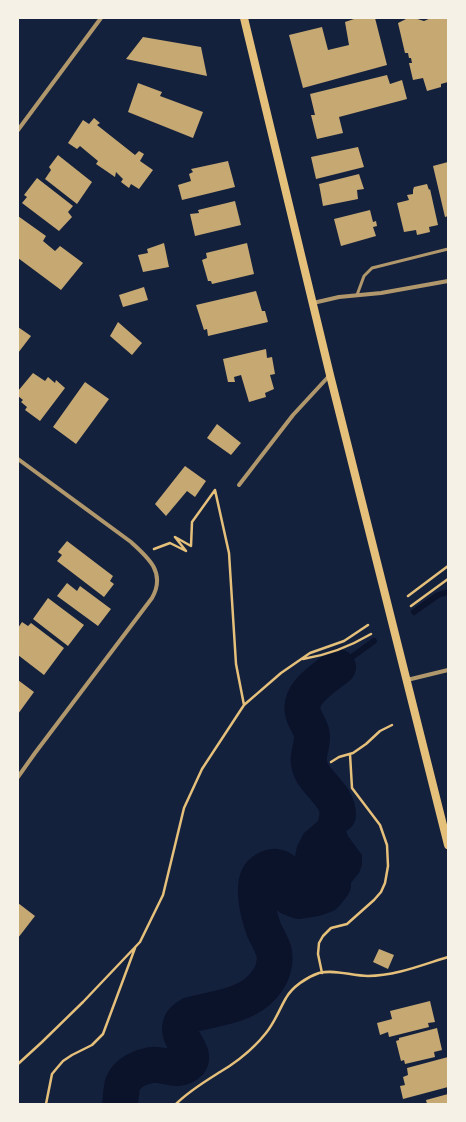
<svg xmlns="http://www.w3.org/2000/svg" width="466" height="1122" viewBox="0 0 466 1122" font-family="'Exo 2',sans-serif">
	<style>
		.water { fill: #0b132b }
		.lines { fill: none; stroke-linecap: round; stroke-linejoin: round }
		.stream { stroke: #0b132b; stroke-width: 6 }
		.river { stroke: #0b132b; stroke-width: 36 }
		.building { fill: #c6a872 }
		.path { stroke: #e5c07b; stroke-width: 2.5 }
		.service { stroke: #b1986c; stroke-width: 3 }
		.minor { stroke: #b1986c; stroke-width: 4 }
		.secondary { stroke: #e5c07b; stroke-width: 8 }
	</style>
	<rect width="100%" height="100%" fill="#14213d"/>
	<!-- water -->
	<path class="water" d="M314 774 323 782 338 799 341 807V817L348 836 362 855V865L359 873 341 895 320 904H297L289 897 299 885 294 862 297 846 304 833 318 821 323 798 316 785Z"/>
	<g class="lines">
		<!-- stream -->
		<path class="stream" d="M414 612 438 595 448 592
			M338 667 374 641"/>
		<!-- river -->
		<path class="river" d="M338 667C324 678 298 693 303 713 305 721 312 728 312 736 312 751 304 759 313 774 322 788 338 798 338 815
			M120 1104C121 1097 121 1089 123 1083 126 1076 130 1073 136 1070 140 1068 146 1066 151 1065 163 1063 179 1074 189 1063 200 1050 163 1031 190 1015 216 1008 251 1006 267 981 273 973 276 962 274 952 272 944 267 937 264 930 259 916 248 879 265 870 271 866 276 866 282 869 287 878 285 888 289 897L299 901 317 898 325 895 333 885"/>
	</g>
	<!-- building -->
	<path class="building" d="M357 18H375L387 65 303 88 289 35 322 27 328 50 349 45 345 22Z
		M408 18H414L424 21 431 18H448V82L441 84V87L427 91 423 78 413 80 409 63H412L411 58H409L408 53H405L398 23Z
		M143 37 201 47 207 76 126 59Z
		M387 75 390 84 402 80 407 99 339 117 343 133 317 139 311 115H315L310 94Z
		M138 83 162 92 160 96 203 112 193 138 128 112Z
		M94 118 100 123 97 125 135 155 139 151 144 154 140 161 153 170 139 189 131 184 129 188 121 182 123 179 116 172 115 177 96 164 98 161 80 146 77 149 68 143 83 120 89 124Z
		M358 147 364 167 316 179 311 157Z
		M58 155 92 182 77 204 45 179 51 170 49 167Z
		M228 161 235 187 182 200 178 185 191 181 189 174 193 172 191 169Z
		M448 162V216L445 217 433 166Z
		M359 174 364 189 357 190 358 199 323 206 319 184Z
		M37 178 73 206 68 212 72 217 59 231 22 203 27 197 24 195Z
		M427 184 429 190 430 189 438 225 429 227 430 232 417 235 416 230 404 232 397 203 409 200 407 195 413 194V190L414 187Z
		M235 201 241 225 195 236 190 214 199 213 198 210Z
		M370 210 373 222 376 221 377 226 373 227 376 236 341 246 334 219Z
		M18 216 46 236 43 241 55 251 60 246 83 263 61 290 18 258Z
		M164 243 169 267 143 272 138 255 148 253 147 249Z
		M247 243 254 274 212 284 211 281H208L202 260 207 258 206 253Z
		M144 287 148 300 123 307 119 295Z
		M256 291 262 311H265L268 322 208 336 207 329 204 330 196 305Z
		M118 322 142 343 132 355 110 336Z
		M18 327 31 336 18 353Z
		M266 349 267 358 272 357 275 374 270 375 274 389 265 393 266 397 249 402 241 375 234 377 235 382H228L223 359Z
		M33 373 45 381 48 377 55 383 56 380 65 388 40 421 25 410 27 407 21 402 23 400 18 396V391Z
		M85 382 109 399 76 444 53 427Z
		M217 424 241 443 231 455 207 438Z
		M185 466 206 481 195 497 187 491 166 516 155 504Z
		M67 541 113 576 110 581 114 584 104 597 57 561 62 555 58 552Z
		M67 583 77 591 80 586 111 609 98 626 57 596Z
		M48 598 84 625 68 646 33 619Z
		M22 622 28 626 31 623 64 648 44 675 18 655V628Z
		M18 680 34 692 18 714Z
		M18 903 35 916 18 938Z
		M379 949 394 955 388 969 373 962Z
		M430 1001 435 1022 428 1023 429 1027 389 1037 388 1032 380 1035 377 1023 392 1019 390 1011Z
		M437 1028 442 1050 434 1052 435 1057 405 1064 404 1060 401 1061 396 1041 399 1040V1038Z
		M448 1057V1087L403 1099 400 1086 405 1085 403 1077 408 1075 407 1068Z
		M448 1094V1104H427L426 1100Z"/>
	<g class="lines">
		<!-- path -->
		<path class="path" d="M215 490 229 553 236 664 244 705
			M154 549 170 543 186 551 175 537 191 546 192 522 215 490
			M408 596 448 566
			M411 606 448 579
			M303 659C328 655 349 647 371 634
			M331 762 339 757 353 753 366 744 380 731 392 725
			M322 973 318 954 319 943 323 936 331 928 347 924 374 900 381 892 385 883 388 866 387 845 380 825 352 788 350 754
			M18 1064 42 1042 83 1002 140 942 163 895 184 808 202 769 244 705 281 673 310 653 344 641 368 625
			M46 1104 52 1074 57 1068 63 1061 72 1055 92 1045 103 1034 135 948
			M176 1104C189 1091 204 1082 220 1072 237 1062 254 1048 266 1033 275 1022 279 1010 286 998 292 987 307 977 319 973 336 969 351 976 368 976 395 976 422 965 448 957"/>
		<!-- service -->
		<path class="service" d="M357 295 364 276 372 268 448 249"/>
		<!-- minor -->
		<path class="minor" d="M18 130 101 18
			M313 303 339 297 381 293 448 281
			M18 459 131 542C149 558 166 573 152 598L35 753 18 777
			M239 485 293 415 329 376
			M407 680 448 670"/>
		<!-- secondary -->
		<path class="secondary" d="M244 18 330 375 448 845"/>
	</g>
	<!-- border -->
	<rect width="466" height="1122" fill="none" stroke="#f6f1e7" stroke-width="38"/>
</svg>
